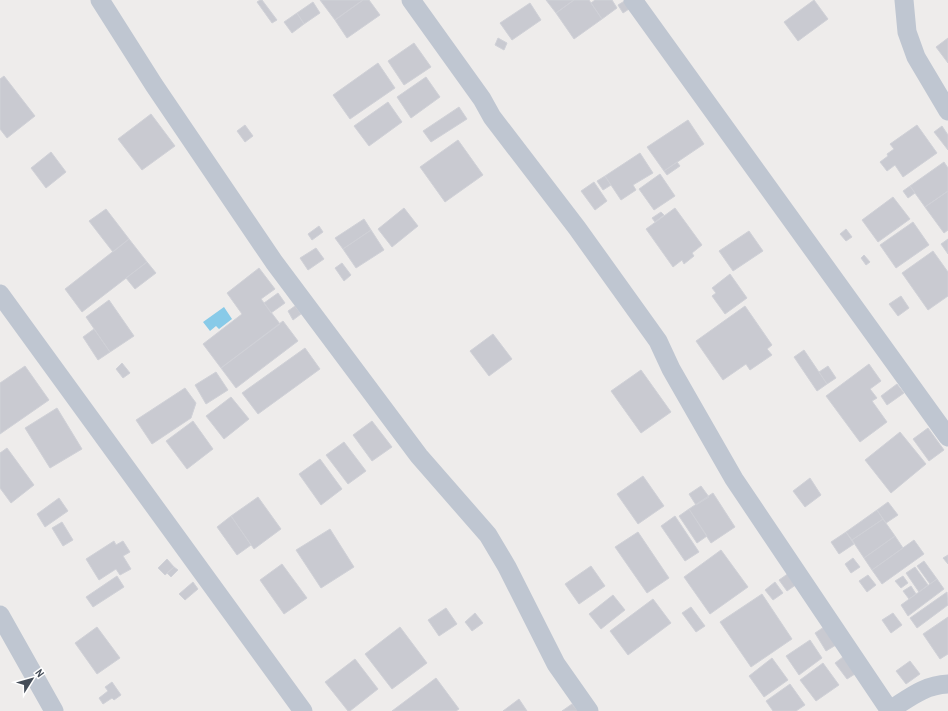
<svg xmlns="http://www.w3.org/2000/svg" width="948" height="711" viewBox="0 0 948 711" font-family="'Archivo Narrow',sans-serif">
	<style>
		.water { fill: #88cae8 }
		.building { fill: #c9cad1; stroke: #d0d1d7 }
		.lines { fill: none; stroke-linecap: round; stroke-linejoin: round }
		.street { stroke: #bfc6d1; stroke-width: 19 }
	</style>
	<rect width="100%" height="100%" fill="#eeeceb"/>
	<!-- water -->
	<path class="water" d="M224 307 232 319 219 329 216 326 210 331 203 322Z"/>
	<!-- building -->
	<path class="building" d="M260 0H262L277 20 272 23 257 2Z
		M320 0H363L335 20Z
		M363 0H369L380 15 347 38 335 20Z
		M546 0H574L556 13Z
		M574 0H589L602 19 574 39 556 13Z
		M595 0H612L617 8 602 19 591 3Z
		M626 0 632 7 623 13 618 5Z
		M814 0 828 19 798 41 784 22Z
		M313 2 320 13 304 24 297 13Z
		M530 3 541 20 512 40 500 23Z
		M297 13 304 24 292 33 284 22Z
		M498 38 507 43 504 50 495 45Z
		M948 38V63L936 47Z
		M414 43 431 67 404 85 388 61Z
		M378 63 395 88 350 119 333 95Z
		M4 76 35 116 7 138 0 129V79Z
		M426 77 440 97 411 118 397 97Z
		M388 102 402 122 369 146 354 126Z
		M459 107 467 119 431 142 423 131Z
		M151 114 175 146 142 170 118 139Z
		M688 120 704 144 664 171 647 147Z
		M245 125 253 136 245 142 237 131Z
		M917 125 937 153 903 177 895 165 887 171 880 162 888 156 887 154 894 149 890 144Z
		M942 126 948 135V150L934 132Z
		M458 140 483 175 445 202 420 167Z
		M51 152 66 172 46 188 31 168Z
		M640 153 653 173 633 185 636 190 621 200 605 176Z
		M677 162 680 166 667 175 664 171Z
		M944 162 948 168V191L925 207 910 186Z
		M660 174 675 196 654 210 639 189Z
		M605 176 611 185 603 190 597 181Z
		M594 182 607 201 595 210 581 191Z
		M910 186 915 193 908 198 903 191Z
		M948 191V230L944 233 925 207Z
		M893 197 910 219 878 242 862 220Z
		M404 208 418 226 392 247 378 229Z
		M675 208 702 245 692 253 694 256 684 264 682 260 673 267 646 229Z
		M106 209 129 239 113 252 89 221Z
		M661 212 664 215 655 222 652 218Z
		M364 219 371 230 343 249 335 238Z
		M913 222 929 245 896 268 880 245Z
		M319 226 323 232 312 240 308 234Z
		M846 229 852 237 846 241 840 234Z
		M371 230 384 250 356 268 343 249Z
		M749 231 763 251 733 271 719 251Z
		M129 239 147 262 82 312 65 289Z
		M948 239V254L941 244Z
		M316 248 324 259 308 270 300 258Z
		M933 251 948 272V296L928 310 902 273Z
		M864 255 870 262 866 265 861 258Z
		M147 262 156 273 135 289 126 278Z
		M342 263 351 275 344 281 335 268Z
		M259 268 275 289 261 299 280 324 221 368 203 344 242 314 227 293Z
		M730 274 747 298 725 314 712 296 716 293 712 288Z
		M278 293 285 303 271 313 264 303Z
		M901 296 909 308 898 316 889 304Z
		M109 300 134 336 110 352 86 317Z
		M295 306 301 314 293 320 288 311Z
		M745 306 772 345 767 349 772 355 750 370 746 364 723 380 696 341Z
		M283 321 298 341 236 388 221 368Z
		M94 329 110 352 98 360 83 337Z
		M493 334 512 359 489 376 470 351Z
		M305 348 320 369 258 414 242 393Z
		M804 350 827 384 817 391 794 357Z
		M122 363 130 373 123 378 116 369Z
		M869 364 881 381 870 389 877 398 872 401 887 422 860 442 826 396Z
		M25 366 49 400 0 434V383Z
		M828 366 836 378 827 384 819 372Z
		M641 370 671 412 641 433 611 391Z
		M216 372 228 390 206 404 195 385Z
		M897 384 904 393 887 405 881 396Z
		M185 388 196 403 191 418 152 444 136 420Z
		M231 397 249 419 224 439 206 416Z
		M57 408 82 449 50 468 25 428Z
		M193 421 213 449 187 469 166 441Z
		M372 421 392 447 372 461 353 435Z
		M928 428 944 450 929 461 913 439Z
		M900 432 926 464 891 493 865 460Z
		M344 442 366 471 348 484 326 455Z
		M7 448 34 485 11 503 0 488V453Z
		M320 459 342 489 321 505 299 474Z
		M643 476 664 506 638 524 617 494Z
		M810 478 821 495 805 507 793 491Z
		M701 486 709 497 696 505 689 494Z
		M713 493 735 527 711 543 689 509Z
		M258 497 281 529 254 549 231 516Z
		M59 498 68 511 45 527 37 514Z
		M888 502 898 515 886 523 877 510Z
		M689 509 707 536 697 543 679 516Z
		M877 510 883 519 852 540 846 532Z
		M231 516 251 545 237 555 217 527Z
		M675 516 699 552 685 561 661 526Z
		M883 519 895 536 864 558 852 540Z
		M62 522 73 540 63 546 52 528Z
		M330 529 354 567 321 588 296 550Z
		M638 532 669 578 647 593 615 547Z
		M846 532 854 544 839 554 831 542Z
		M895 536 903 548 872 570 864 558Z
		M914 540 924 554 882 584 872 570Z
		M114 541 116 545 123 541 130 552 123 556 131 569 120 575 116 569 99 580 86 559Z
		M721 550 748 587 710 614 684 577Z
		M948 555V564L943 558Z
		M853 558 860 567 851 573 845 564Z
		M167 559 174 567 165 575 158 568Z
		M924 561 937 579 930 584 917 566Z
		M282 564 307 598 284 614 260 580Z
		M591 566 605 586 579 604 565 584Z
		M174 567 178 570 171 577 167 573Z
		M915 567 928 585 919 592 906 573Z
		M789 573 797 584 787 591 779 580Z
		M868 575 876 585 867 592 859 581Z
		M117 576 124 587 93 607 86 597Z
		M903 576 908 583 901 588 895 581Z
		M937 579 944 589 908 616 901 605Z
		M193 582 198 589 185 600 179 594Z
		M775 582 783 593 773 600 765 590Z
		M911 586 916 594 909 599 903 591Z
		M947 592 948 605 917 628 910 618Z
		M762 594 792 639 751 667 720 622Z
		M613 595 625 610 601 629 589 614Z
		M653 599 671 623 628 655 610 631Z
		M691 607 705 626 696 632 682 613Z
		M446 608 457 624 439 636 428 620Z
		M475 613 483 623 472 631 465 622Z
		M893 613 902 625 891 633 882 620Z
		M948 617V654L940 659 923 634Z
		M97 627 120 658 97 674 75 643Z
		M400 627 427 663 392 689 365 654Z
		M824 627 836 645 826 651 815 633Z
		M810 640 822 658 799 675 786 656Z
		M843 657 855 674 847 679 835 663Z
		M772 658 788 680 764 697 749 676Z
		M355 659 378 689 350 711H348L325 682Z
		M910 661 920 674 906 684 896 671Z
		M823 663 839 685 816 701 800 680Z
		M436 678 459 709 456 711H392Z
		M112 682 121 695 114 700 112 698 103 704 99 698 108 691 105 687Z
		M790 684 805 705 796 711H773L766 701Z
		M519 699 527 711H503Z
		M572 704 578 711H562Z"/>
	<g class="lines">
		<!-- street -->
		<path class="street" d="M100 0 154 85 274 262 419 456 488 535 507 567 556 664 589 711
			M411 0 482 99 492 117 577 228 658 341 671 369 734 479 890 711
			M633 0 948 437
			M904 0 907 32 916 57 948 111
			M0 294 303 711
			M0 615 54 711
			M890 710C909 698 924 685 948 684"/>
	</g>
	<!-- north arrow -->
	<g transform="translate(32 679) rotate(53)" stroke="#ffffff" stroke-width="3" paint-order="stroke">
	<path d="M0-3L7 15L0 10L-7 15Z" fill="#454d58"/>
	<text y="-6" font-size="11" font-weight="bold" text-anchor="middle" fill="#454d58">N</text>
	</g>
</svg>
